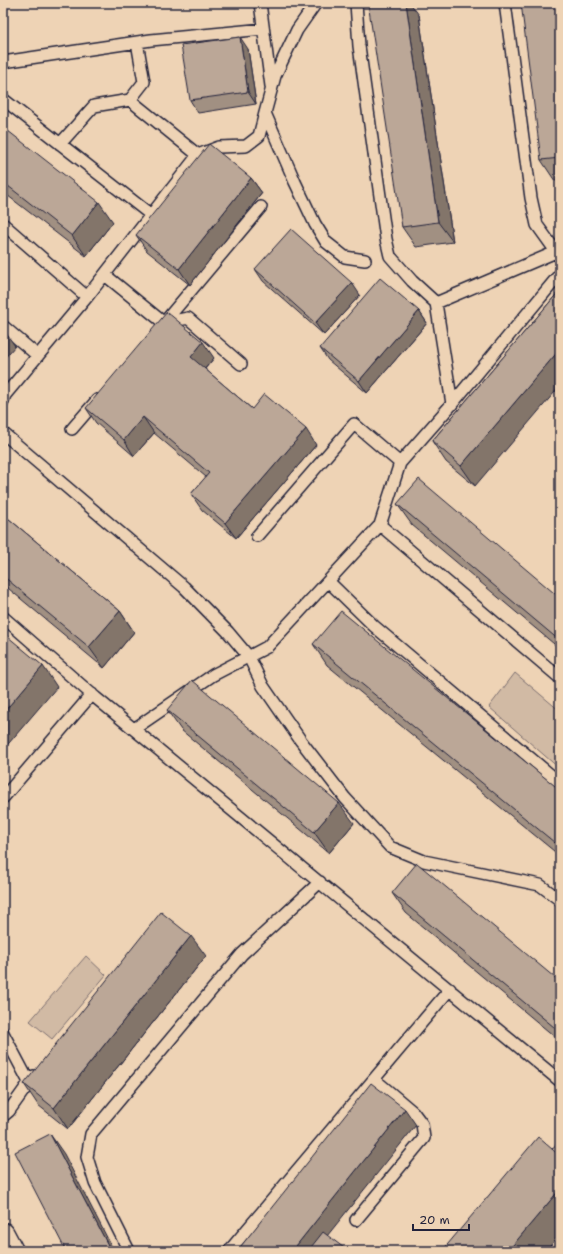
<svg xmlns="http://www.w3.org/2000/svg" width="563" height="1254" viewBox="0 0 563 1254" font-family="'Shantell Sans',sans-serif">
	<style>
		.green { fill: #d1baa4; stroke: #7a6e70 }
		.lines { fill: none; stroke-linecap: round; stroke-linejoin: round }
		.lane-casing { stroke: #22223b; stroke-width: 14 }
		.secondary-casing { stroke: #22223b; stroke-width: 25 }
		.lane { stroke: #eed3b5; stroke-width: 11 }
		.secondary { stroke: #eed3b5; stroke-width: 22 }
		.wall { fill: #a19082; stroke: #22223b }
		.shaded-wall { fill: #83756a; stroke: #22223b }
		.building { fill: #bba797; stroke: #22223b }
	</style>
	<rect width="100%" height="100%" fill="#eed3b5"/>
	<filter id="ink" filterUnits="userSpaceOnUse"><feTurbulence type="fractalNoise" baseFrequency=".025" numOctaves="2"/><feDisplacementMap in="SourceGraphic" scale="8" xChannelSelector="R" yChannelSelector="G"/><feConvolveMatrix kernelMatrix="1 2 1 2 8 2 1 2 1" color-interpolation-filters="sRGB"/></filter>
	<g filter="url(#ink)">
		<!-- green -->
		<path class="green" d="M515 673 560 711V769L489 707Z
			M86 956 106 975 52 1039 30 1021Z"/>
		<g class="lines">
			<defs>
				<path id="lane" d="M260 3 271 86
					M316 3 297 30 275 76 265 113 295 182 315 224 326 242 345 257 365 260
					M356 3 359 46 386 239 390 256 412 281 436 303 452 404
					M505 3 531 198 537 225 560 257
					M3 62 151 40 263 29
					M3 99 151 215
					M130 100 144 82 137 42
					M60 144 94 106 130 100 198 155
					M3 224 87 297 198 155 219 147 246 146 259 136 265 113
					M105 275 164 323 188 318 241 364
					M436 303 556 252
					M162 325 261 207
					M3 326 38 356
					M3 401 5 395 87 297
					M72 429 97 400
					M3 433 184 587 228 632 249 657 263 686 301 741 345 798 390 847 424 861 540 885 560 900
					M380 525 560 678
					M257 536 354 424 400 463
					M328 581 374 626 560 783
					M3 617 96 698 560 1081
					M134 729 213 675 267 647 380 525 400 463 452 404 560 274
					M3 798 92 694
					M3 1033 29 1082
					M3 1116 9 1111 34 1076
					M546 1164 560 1150
					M356 1220 424 1138 422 1124 413 1112 374 1079
					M129 1251 95 1183 87 1157 91 1134 242 954 320 882
					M229 1251 450 989"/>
				<path id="secondary" d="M3 1234 12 1251"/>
			</defs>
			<!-- lane casing -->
			<use href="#lane" class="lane-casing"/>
			<!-- secondary casing -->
			<use href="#secondary" class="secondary-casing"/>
			<!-- lane -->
			<use href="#lane" class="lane"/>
			<!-- secondary -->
			<use href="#secondary" class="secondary"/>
		</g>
		<!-- wall -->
		<path class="wall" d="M560 3V180L555 181 541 160Z
			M419 15 453 242 416 247 402 227Z
			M248 49 256 104 198 113 190 100Z
			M3 127 113 222 86 256 3 192Z
			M251 178 262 193 190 285 147 251 136 235Z
			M255 269 360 295 324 335 263 281Z
			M560 290 475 486 446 462 432 441Z
			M419 311 427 323 367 393 328 360 320 348Z
			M214 358 205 369 252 409 316 445 236 538 202 510 191 494 206 477 154 433 134 456 96 423 86 408Z
			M397 504 560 598V649L412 525Z
			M3 514 120 611 134 632 104 668 3 584Z
			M313 644 560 790V856L327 665Z
			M167 710 354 823 329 853 181 730Z
			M392 893 560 982V1041L406 913Z
			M206 956 68 1129 38 1105 24 1084Z"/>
		<!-- shaded-wall -->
		<path class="shaded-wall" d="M406 3H410L419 15 453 242 438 222Z
			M240 37 248 49 256 104 248 92Z
			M251 178 262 193 190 285 179 269Z
			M99 202 113 222 86 256 72 236Z
			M352 283 360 295 324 335 315 323Z
			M419 311 427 323 367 393 359 381Z
			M3 329 15 346 3 360Z
			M203 342 214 358 202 372 191 357Z
			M560 349V386L475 486 461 466Z
			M143 417 154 433 134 456 124 440Z
			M306 429 316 445 236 538 225 523Z
			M120 611 134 632 104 668 89 647Z
			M43 666 57 687 3 750V713Z
			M339 803 354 823 329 853 314 832Z
			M191 936 206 956 68 1129 54 1108Z
			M405 1109 416 1125 315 1251H292Z
			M50 1134 64 1154 114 1251H111Z
			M560 1189V1234L546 1251H508Z"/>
		<!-- building -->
		<path class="building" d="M368 3H406L438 222 402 227Z
			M521 3H560V158L541 160Z
			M240 37 248 92 190 100 181 45Z
			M3 127 99 202 72 236 3 182Z
			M209 144 251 178 179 269 136 235Z
			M291 229 352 283 315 323 255 269Z
			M380 278 419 311 359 381 320 348Z
			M560 290V349L461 466 432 441Z
			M167 312 203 342 191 357 252 409 264 394 306 429 225 523 191 494 209 473 143 417 124 440 86 408Z
			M419 479 560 598V641L397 504Z
			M3 514 120 611 89 647 3 576Z
			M341 611 560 790V847L313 644Z
			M7 636 43 666 3 713V641Z
			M192 680 339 803 314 832 167 710Z
			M417 863 560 982V1032L392 893Z
			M161 912 191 936 54 1108 24 1084Z
			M371 1083 405 1109 292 1251H237Z
			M50 1134 111 1251H66L15 1152Z
			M538 1137 560 1156V1189L508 1251H442Z
			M323 1232 348 1251H308Z"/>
	</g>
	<!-- margin -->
	<rect width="563" height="1254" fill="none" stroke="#eed3b5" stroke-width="16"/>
	<rect x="8" y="8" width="547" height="1238" fill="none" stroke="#22223b" stroke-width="1.5" filter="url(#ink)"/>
	<!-- scale -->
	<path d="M413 1224v6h56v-6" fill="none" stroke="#22223b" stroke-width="2"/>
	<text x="419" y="1224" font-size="12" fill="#22223b" stroke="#eed3b5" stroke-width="3" paint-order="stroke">20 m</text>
</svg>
